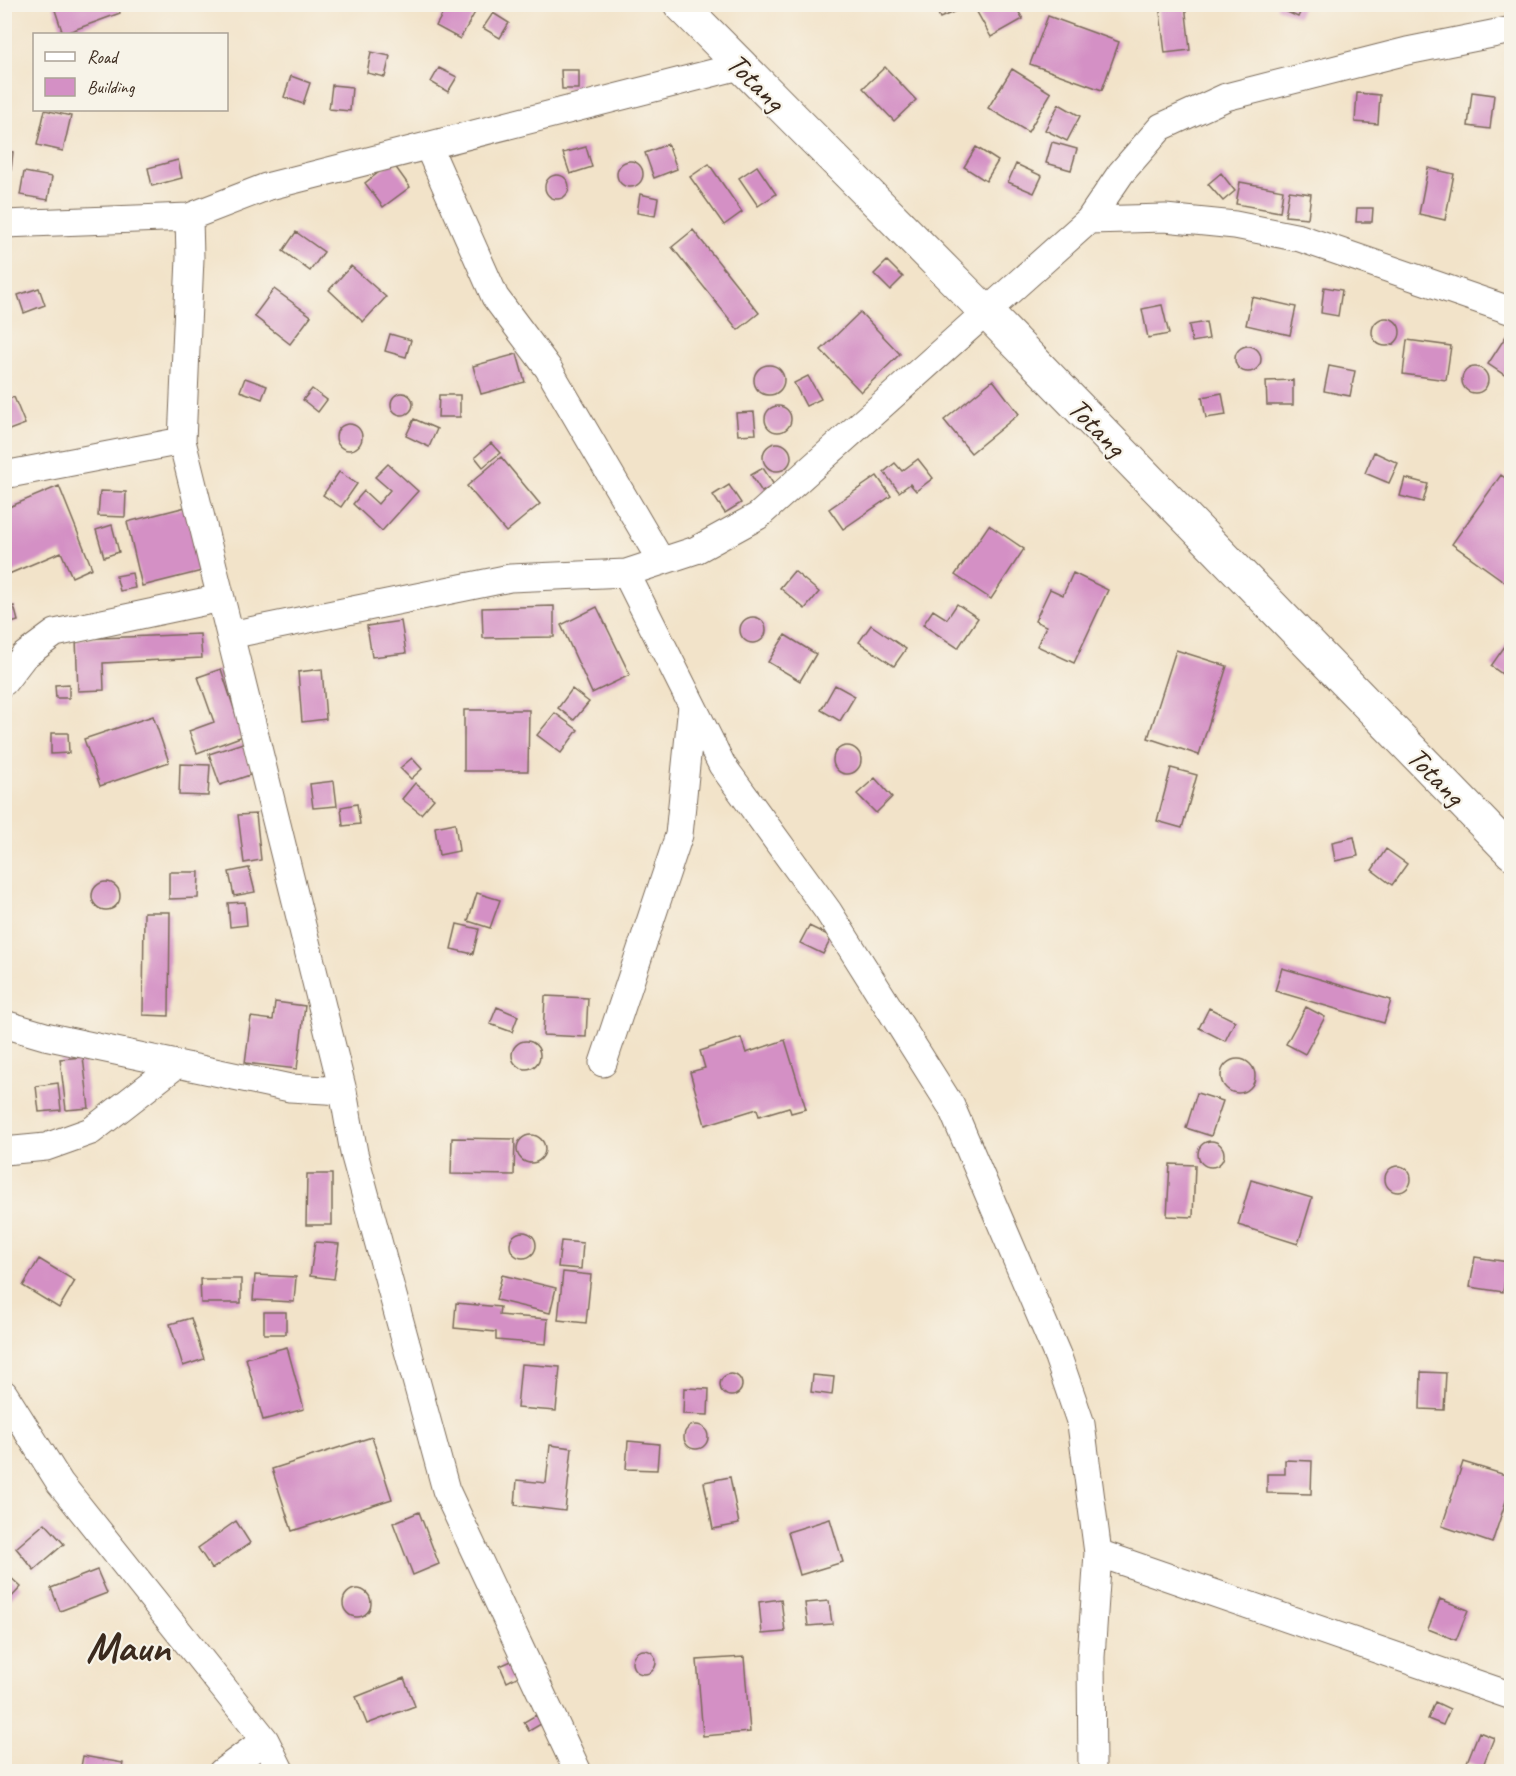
<svg xmlns="http://www.w3.org/2000/svg" width="1516" height="1776" viewBox="0 0 1516 1776" font-family="Caveat,sans-serif">
	<style>
		.building { fill: #d490c5 }
		.lines { fill: none; stroke-linecap: round; stroke-linejoin: round }
		.street-casing { stroke: #7b6b5a; stroke-width: 29 }
		.secondary-casing { stroke: #7b6b5a; stroke-width: 35 }
		.street { stroke: #fff; stroke-width: 27 }
		.secondary { stroke: #fff; stroke-width: 33 }
		.labels { text-anchor: middle; stroke-width: 4.5; stroke-linejoin: round; paint-order: stroke }
		.street-label { font-size: 30px; fill: #3b2a1e; stroke: #f7f3e8 }
		.town-label { font-size: 42px; font-weight: bold; fill: #3b2a1e; stroke: #f7f3e8 }
	</style>
	<rect width="100%" height="100%" fill="#f7f3e8"/>
	<filter id="ink" filterUnits="userSpaceOnUse"><feTurbulence type="fractalNoise" baseFrequency=".0167" numOctaves="2"/><feDisplacementMap in="SourceGraphic" scale="12" xChannelSelector="R" yChannelSelector="G"/><feConvolveMatrix kernelMatrix="1 2 1 2 8 2 1 2 1" color-interpolation-filters="sRGB"/></filter>
	<filter id="wash" filterUnits="userSpaceOnUse"><feTurbulence type="fractalNoise" baseFrequency=".008" numOctaves="4" result="noise"/><feDisplacementMap in="SourceGraphic" scale="24" xChannelSelector="R" yChannelSelector="G"/><feGaussianBlur stdDeviation="1.35" result="paint"/><feColorMatrix in="noise" values="0 0 0 0 0 0 0 0 0 0 0 0 0 0 0 0 0 1.4 0 .05"/><feComposite in="paint" operator="in"/></filter>
	<g filter="url(#wash)">
		<rect width="100%" height="100%" fill="#f2e3c9"/>
		<g id="blocks">
			<!-- building -->
			<path class="building" d="M53 4H117L120 13 63 34Z
				M448 4H474L478 7 460 39 436 26Z
				M934 4H961L963 8 940 18Z
				M991 4H1014L1023 19 991 37 977 12Z
				M1159 4H1185L1190 50 1165 53Z
				M1278 4H1304L1298 17 1276 7Z
				M493 13 509 23 500 38 483 28Z
				M1048 16 1119 42 1102 90 1030 64Z
				M371 52 390 56 385 77 367 73Z
				M885 67 916 100 894 121 863 88Z
				M439 68 457 77 448 92 431 82Z
				M1012 69 1051 93 1028 132 988 108Z
				M561 70H579V89H562Z
				M291 76 310 83 303 104 284 97Z
				M332 85 352 87 350 111 329 109Z
				M1472 92 1494 95 1490 129 1468 126Z
				M1357 93 1380 95 1378 124 1355 122Z
				M1059 104 1080 116 1067 141 1045 130Z
				M45 110 71 116 63 151 37 145Z
				M1052 142 1077 149 1071 170 1046 163Z
				M668 144 677 169 654 178 645 153Z
				M586 147 592 167 570 174 563 153Z
				M976 147 998 161 986 181 964 167Z
				M4 151 13 152 11 170H4Z
				M178 160 182 178 152 186 148 168Z
				M617 174a13 13 0 1 1 26 0a13 13 0 1 1-26 0Z
				M392 162 410 187 383 207 365 183Z
				M709 164 742 212 724 225 690 177Z
				M1016 164 1042 176 1034 193 1008 182Z
				M757 166 776 194 758 206 739 178Z
				M1428 168 1454 174 1445 220 1419 214Z
				M24 172 52 177 48 200 20 195Z
				M1221 173 1235 191 1223 201 1208 184Z
				M545 187a12 12 0 1 1 24 0a12 12 0 1 1-24 0Z
				M1240 182 1283 190 1280 212 1236 204Z
				M1289 191 1311 194 1308 218 1285 216Z
				M640 194 658 198 655 216 637 213Z
				M1357 208H1373L1372 222H1356Z
				M693 230 759 313 738 330 672 247Z
				M296 232 324 252 310 271 283 251Z
				M887 261 903 277 890 290 874 274Z
				M351 266 386 297 363 322 329 290Z
				M1324 287 1342 290 1338 316 1321 313Z
				M39 288 45 305 24 313 18 295Z
				M274 289 311 316 290 344 254 316Z
				M1252 297 1296 307 1290 335 1246 325Z
				M1162 305 1169 334 1148 338 1142 309Z
				M860 312 900 354 861 392 821 350Z
				M1372 332a14 14 0 1 1 28 0a14 14 0 1 1-28 0Z
				M1206 322 1209 339 1192 342 1189 325Z
				M390 334 411 340 406 357 385 351Z
				M1506 336 1512 340V380L1488 364Z
				M1407 340 1451 346 1446 380 1403 374Z
				M1235 359a13 13 0 1 1 26 0a13 13 0 1 1-26 0Z
				M517 354 525 382 481 394 473 366Z
				M754 380a15 15 0 1 1 30 0a15 15 0 1 1-30 0Z
				M1329 366 1355 371 1350 396 1324 391Z
				M1462 380a13 13 0 1 1 26 0a13 13 0 1 1-26 0Z
				M808 376 821 399 806 406 794 383Z
				M245 378 267 386 262 399 240 391Z
				M993 380 1019 414 971 453 944 420Z
				M1293 380V405H1267L1266 381Z
				M312 389 327 400 318 412 303 400Z
				M1222 393 1226 415 1206 418 1202 397Z
				M391 404a11 11 0 1 1 22 0a11 11 0 1 1-22 0Z
				M439 395H460V417H438Z
				M14 397 25 424 4 432V401Z
				M765 419a13 13 0 1 1 26 0a13 13 0 1 1-26 0Z
				M754 412 756 434 738 435 736 413Z
				M414 419 437 429 429 447 406 436Z
				M336 437a13 13 0 1 1 26 0a13 13 0 1 1-26 0Z
				M763 457a14 14 0 1 1 28 0a14 14 0 1 1-28 0Z
				M491 443 500 453 483 467 475 457Z
				M1374 452 1398 463 1389 483 1365 473Z
				M501 457 540 504 506 532 467 486Z
				M918 459 933 478 916 491 910 484 899 492 884 472 895 463 902 471Z
				M388 464 418 491 382 531 353 504 364 491 378 504 390 490 375 477Z
				M763 468 774 485 762 492 751 475Z
				M339 472 357 484 341 507 323 495Z
				M1501 475 1512 483V587L1452 544Z
				M877 476 891 496 843 529 829 509Z
				M1405 478 1428 484 1423 502 1400 496Z
				M729 485 741 503 725 513 713 495Z
				M59 486 92 568 72 577 61 552 4 576V509Z
				M100 491 126 492 125 517 98 516Z
				M186 507 202 571 142 586 127 522Z
				M112 525 119 552 104 557 96 530Z
				M989 525 1024 549 991 599 955 575Z
				M794 571 819 592 805 609 780 588Z
				M132 573 135 588 120 591 116 576Z
				M1073 573 1108 590 1074 663 1037 646 1046 626 1035 621 1050 589 1063 595Z
				M957 604 978 618 958 648 923 625 933 610 947 619Z
				M14 606 18 621 4 625V609Z
				M554 606V637L483 638 482 608Z
				M597 607 630 675 592 693 561 625Z
				M740 630a13 13 0 1 1 26 0a13 13 0 1 1-26 0Z
				M401 621 406 653 372 657 367 626Z
				M871 625 906 649 894 666 859 642Z
				M200 634 202 658 103 663 104 690 78 691 76 639Z
				M785 635 816 654 800 681 768 662Z
				M1512 636V681L1491 666Z
				M1176 650 1227 666 1199 755 1148 738Z
				M221 669 243 736 197 753 189 731 214 722 198 677Z
				M322 669 326 719 302 722 298 672Z
				M69 684V698H56L55 685Z
				M835 685 855 696 840 721 821 710Z
				M572 689 589 702 574 720 558 708Z
				M464 710H529L528 771H464Z
				M555 713 578 730 561 753 537 735Z
				M153 716 169 762 100 786 84 739Z
				M51 733H68L69 753 51 754Z
				M243 743 253 774 220 785 209 754Z
				M833 760a14 14 0 1 1 28 0a14 14 0 1 1-28 0Z
				M412 758 422 769 411 779 400 768Z
				M180 764 210 765 208 796 179 795Z
				M1171 768 1197 775 1182 828 1157 821Z
				M875 778 892 797 876 813 857 794Z
				M334 781 337 806 313 808 310 784Z
				M415 783 434 799 421 814 402 799Z
				M357 804 360 824 343 826 341 807Z
				M256 814 261 860 244 863 238 815Z
				M455 823 459 851 439 855 435 827Z
				M1354 837 1358 856 1335 861 1332 842Z
				M1386 849 1407 864 1392 885 1372 870Z
				M249 868 255 892 234 896 229 872Z
				M169 872H199L198 898 169 899Z
				M92 896a14 14 0 1 1 28 0a14 14 0 1 1-28 0Z
				M477 893 500 900 490 928 468 921Z
				M245 902 247 925 230 927 228 903Z
				M144 912H170L169 1016 143 1015Z
				M457 924 479 929 473 954 451 949Z
				M809 926 832 937 823 954 800 943Z
				M1282 968 1391 1000 1384 1023 1275 991Z
				M545 996 588 998 586 1037 543 1035Z
				M275 1002 305 1006 297 1069 245 1063 251 1017 273 1020Z
				M497 1007 518 1016 512 1032 490 1024Z
				M1306 1007 1325 1017 1305 1054 1286 1044Z
				M1209 1008 1235 1021 1225 1041 1199 1028Z
				M741 1038 746 1053 785 1040 806 1109 791 1113 789 1107 759 1116 757 1109 705 1125 690 1072 705 1068 700 1051Z
				M512 1055a14 14 0 1 1 28 0a14 14 0 1 1-28 0Z
				M83 1057 89 1108 66 1110 60 1059Z
				M1221 1076a17 17 0 1 1 34 0a17 17 0 1 1-34 0Z
				M58 1083 61 1110 39 1112 36 1086Z
				M1197 1093 1223 1101 1211 1136 1186 1128Z
				M517 1149a14 14 0 1 1 28 0a14 14 0 1 1-28 0Z
				M452 1138 515 1139 514 1175 451 1174Z
				M1198 1154a13 13 0 1 1 26 0a13 13 0 1 1-26 0Z
				M1170 1164 1195 1165 1193 1217 1167 1216Z
				M1385 1179a13 13 0 1 1 26 0a13 13 0 1 1-26 0Z
				M307 1174H332V1225H306Z
				M1251 1180 1312 1198 1298 1244 1238 1225Z
				M510 1245a13 13 0 1 1 26 0a13 13 0 1 1-26 0Z
				M561 1241 583 1243 581 1269 558 1267Z
				M315 1242 339 1244 334 1279 310 1276Z
				M1475 1257 1508 1262 1503 1292 1470 1287Z
				M39 1259 75 1281 59 1308 23 1286Z
				M563 1272 591 1275 586 1323 558 1320Z
				M255 1275 296 1277 294 1302 253 1300Z
				M502 1275 556 1288 550 1313 496 1300Z
				M200 1279H241V1303H201Z
				M456 1303 500 1307 499 1315 548 1319 546 1344 496 1340V1332L454 1328Z
				M264 1312H286V1334H264Z
				M191 1318 204 1359 183 1366 170 1324Z
				M287 1347 304 1409 263 1420 246 1358Z
				M521 1364 560 1367 556 1411 517 1408Z
				M1421 1372 1446 1373 1444 1410 1420 1409Z
				M720 1385a11 11 0 1 1 22 0a11 11 0 1 1-22 0Z
				M813 1375 834 1377 832 1395 811 1392Z
				M684 1388 709 1389 708 1415 683 1414Z
				M684 1437a12 12 0 1 1 24 0a12 12 0 1 1-24 0Z
				M372 1437 392 1499 292 1531 272 1469Z
				M628 1441 659 1444 657 1470 626 1469Z
				M550 1445 572 1448 565 1511 515 1505 517 1480 546 1483Z
				M1285 1460 1312 1461 1311 1494 1267 1493V1474H1285Z
				M1463 1462 1512 1477V1483L1492 1543 1442 1526Z
				M730 1477 739 1524 713 1529 704 1482Z
				M419 1512 439 1564 413 1575 393 1523Z
				M830 1519 843 1562 800 1575 788 1532Z
				M236 1521 250 1543 212 1569 198 1548Z
				M45 1523 64 1544 34 1570 16 1548Z
				M97 1570 107 1593 60 1611 51 1588Z
				M8 1575 21 1587 6 1603 4 1602V1578Z
				M343 1603a14 14 0 1 1 28 0a14 14 0 1 1-28 0Z
				M781 1599 785 1632 762 1634 759 1602Z
				M1440 1599 1468 1610 1456 1640 1428 1629Z
				M829 1601 832 1624 808 1626 805 1603Z
				M632 1662a12 12 0 1 1 24 0a12 12 0 1 1-24 0Z
				M744 1657 750 1732 703 1736 697 1660Z
				M516 1659 523 1674 507 1682 500 1666Z
				M404 1678 415 1706 367 1724 356 1697Z
				M1435 1702 1450 1709 1443 1725 1428 1719Z
				M536 1715 541 1724 529 1731 524 1722Z
				M1479 1732 1494 1738 1482 1768 1467 1762Z
				M83 1756 123 1763 121 1772H80Z"/>
		</g>
	</g>
	<g filter="url(#ink)">
		<use href="#blocks" fill-opacity="0" stroke="#7b6b5a" stroke-width="1.5"/>
		<g class="lines">
			<defs>
				<path id="street" d="M428 146 495 297 548 368 661 561
					M1089 220 1165 218 1235 225 1300 238 1512 311
					M4 224 189 217
					M4 475 182 441
					M626 573 722 765 828 911 951 1106 1058 1357 1081 1424 1098 1553 1091 1657 1092 1772
					M230 635 510 578 626 573 696 550 758 516 1089 220 1121 173 1161 127 1226 97 1407 51 1512 30
					M4 682 24 656 55 633 221 598
					M4 1024 45 1036 290 1088 343 1091 354 1153 446 1490 578 1772
					M603 1063 679 835 692 705
					M343 1091 182 441 190 258 189 217 266 187 740 66
					M4 1151 46 1147 91 1131 176 1065
					M4 1394 60 1483 265 1740 281 1772
					M1098 1553 1512 1696
					M222 1772 265 1740"/>
				<path id="secondary" d="M680 4 986 312 1512 853"/>
			</defs>
			<!-- street casing -->
			<use href="#street" class="street-casing"/>
			<!-- secondary casing -->
			<use href="#secondary" class="secondary-casing"/>
			<!-- street -->
			<use href="#street" class="street"/>
			<!-- secondary -->
			<use href="#secondary" class="secondary"/>
		</g>
	</g>
	<g class="labels">
		<!-- street labels -->
		<g class="street-label">
			<text transform="translate(756 82) rotate(45)" y="10">Totang</text>
			<text transform="translate(1097 427) rotate(46)" y="10">Totang</text>
			<text transform="translate(1436 776) rotate(46)" y="10">Totang</text>
		</g>
		<!-- town labels -->
		<g class="town-label">
			<text x="128" y="1661">Maun</text>
		</g>
	</g>
	<!-- margin -->
	<rect width="1516" height="1776" fill="none" stroke="#f7f3e8" stroke-width="24"/>
	<!-- legend -->
	<rect x="33" y="33" width="195" height="78" fill="#f7f3e8" stroke="#aca397" stroke-width="1.5"/>
	<rect x="45" y="52" width="30" height="9" fill="#ffffff" stroke="#aca397" stroke-width="1.5"/>
	<text x="87" y="63" font-size="18" fill="#3b2a1e">Road</text>
	<rect x="45" y="78" width="30" height="18" fill="#d490c5" stroke="#aca397" stroke-width="1.5"/>
	<text x="87" y="93" font-size="18" fill="#3b2a1e">Building</text>
</svg>
